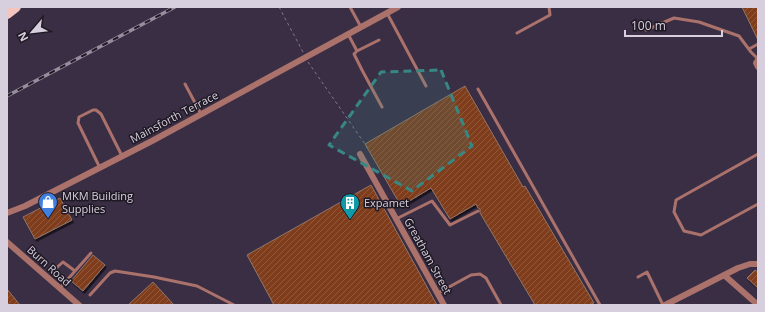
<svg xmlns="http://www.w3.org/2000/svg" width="765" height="312" viewBox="0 0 765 312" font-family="'Open Sans',sans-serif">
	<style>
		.building { fill: url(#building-hatch); stroke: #927568; filter: url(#shadow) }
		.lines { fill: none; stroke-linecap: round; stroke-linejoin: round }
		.path { stroke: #81778a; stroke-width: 1; stroke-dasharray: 3 3; stroke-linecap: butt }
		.service { stroke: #ab726b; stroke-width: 3 }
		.minor { stroke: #ab726b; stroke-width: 6 }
		.primary { stroke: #f4c5be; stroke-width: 10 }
		.rail-casing { stroke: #968d9f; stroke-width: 3.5 }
		.rail { stroke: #1f1924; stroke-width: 2; stroke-dasharray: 6; stroke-linecap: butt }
		.marked { fill: #378884; fill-opacity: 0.2; stroke: #378884; stroke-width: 3; stroke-dasharray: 8 5; stroke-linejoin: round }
		.labels { text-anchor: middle; stroke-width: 3; stroke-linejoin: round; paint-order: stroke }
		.street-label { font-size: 11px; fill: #d7cfde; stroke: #1f1924 }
		.poi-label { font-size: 11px; fill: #d7cfde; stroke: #1f1924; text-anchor: start }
	</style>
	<defs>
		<pattern id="building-hatch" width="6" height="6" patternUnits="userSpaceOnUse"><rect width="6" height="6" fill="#803e1c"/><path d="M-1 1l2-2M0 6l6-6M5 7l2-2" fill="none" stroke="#91593d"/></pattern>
		<filter id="shadow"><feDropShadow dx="1.5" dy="2.5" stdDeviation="0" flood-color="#0009"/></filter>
	</defs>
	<rect width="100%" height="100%" fill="#3a2e45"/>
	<!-- building -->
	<path class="building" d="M742 7H758V40Z
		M465 86 523 187 525 186 594 303 590 305H535L480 213V209L478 208 476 204 450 219 431 188 401 206 365 144Z
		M371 185 437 305H274L247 255Z
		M60 198 72 220 35 239 23 217Z
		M93 255 105 265 83 291 71 281Z
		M755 270 758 272V288L747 278Z
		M153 282 174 305H128Z
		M7 289 20 305H7Z"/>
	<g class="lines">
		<!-- path -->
		<path class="path" d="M279 7 303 52
			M308 62 367 147 364 150"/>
		<!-- service -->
		<path class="service" d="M350 7 361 27
			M387 13 426 86
			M646 30 674 18 699 22 739 36 751 52 758 59
			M517 33 550 15 549 7
			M348 34 357 51 379 40
			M749 49 758 44
			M357 51 354 54 362 70 382 107
			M185 84 201 114
			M478 89 600 305
			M758 154 676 200 674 212 684 231 701 235 758 204
			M100 168 78 123 79 117 93 110H96L101 114 122 156
			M396 219 432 201 450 225 478 211
			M54 270 63 262 75 271
			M638 277 647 272 663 305
			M60 288 91 253
			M438 293 471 275 480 274 486 278 501 305
			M90 295 110 273 115 271 154 277 197 286 234 305"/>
		<!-- minor -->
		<path class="minor" d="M758 60 756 63 758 67
			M360 154 444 305
			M7 213 25 206 152 141 398 7
			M7 242 79 305
			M724 275 758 305
			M665 305 738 268 750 264H758"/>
		<!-- primary -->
		<path class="primary" d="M7 14 16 7"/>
		<defs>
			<path id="rail" d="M7 96 175 7"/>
		</defs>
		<!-- rail casing -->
		<use href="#rail" class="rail-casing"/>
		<!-- rail -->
		<use href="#rail" class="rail"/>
	</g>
	<!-- marked area -->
	<path class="marked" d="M441 70 472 146 412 191 329 145 381 72Z"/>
	<!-- icons -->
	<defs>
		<symbol id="shop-pin" viewBox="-11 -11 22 30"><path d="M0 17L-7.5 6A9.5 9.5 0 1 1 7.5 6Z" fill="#3f7fe0" stroke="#1f1924"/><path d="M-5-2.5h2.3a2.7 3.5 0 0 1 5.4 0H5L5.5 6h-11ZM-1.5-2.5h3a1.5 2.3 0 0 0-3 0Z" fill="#fff"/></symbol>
		<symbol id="building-pin" viewBox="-11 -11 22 30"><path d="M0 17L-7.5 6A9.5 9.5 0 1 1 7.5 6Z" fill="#0f9aa8" stroke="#1f1924"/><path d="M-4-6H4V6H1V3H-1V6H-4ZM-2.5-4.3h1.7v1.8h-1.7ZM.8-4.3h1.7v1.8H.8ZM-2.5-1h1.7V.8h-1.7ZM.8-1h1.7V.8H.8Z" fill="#fff"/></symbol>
	</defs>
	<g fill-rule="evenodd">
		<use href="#shop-pin" x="37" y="191" width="22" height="30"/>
		<use href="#building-pin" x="339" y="192" width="22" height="30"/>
	</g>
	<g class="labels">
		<!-- street labels -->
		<g class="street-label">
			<text transform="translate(174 117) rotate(-28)" y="4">Mainsforth Terrace</text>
			<text transform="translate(428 256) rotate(61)" y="4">Greatham Street</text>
			<text transform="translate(49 266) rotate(42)" y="4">Burn Road</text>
		</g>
		<!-- poi labels -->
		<g class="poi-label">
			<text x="62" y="200">MKM Building<tspan x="62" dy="13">Supplies</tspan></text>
			<text x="364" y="207">Expamet</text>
		</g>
	</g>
	<!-- border -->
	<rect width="765" height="312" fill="none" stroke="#d7cfde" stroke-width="16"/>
	<!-- north arrow -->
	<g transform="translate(32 32) rotate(242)" stroke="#1f1924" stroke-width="3" paint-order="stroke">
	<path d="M0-3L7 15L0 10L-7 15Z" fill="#d7cfde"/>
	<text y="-6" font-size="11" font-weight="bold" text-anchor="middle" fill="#d7cfde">N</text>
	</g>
	<!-- scale -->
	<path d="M625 30v6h97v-6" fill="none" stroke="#d7cfde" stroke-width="2"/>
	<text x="631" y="30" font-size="12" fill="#d7cfde" stroke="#1f1924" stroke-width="3" paint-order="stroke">100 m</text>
</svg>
